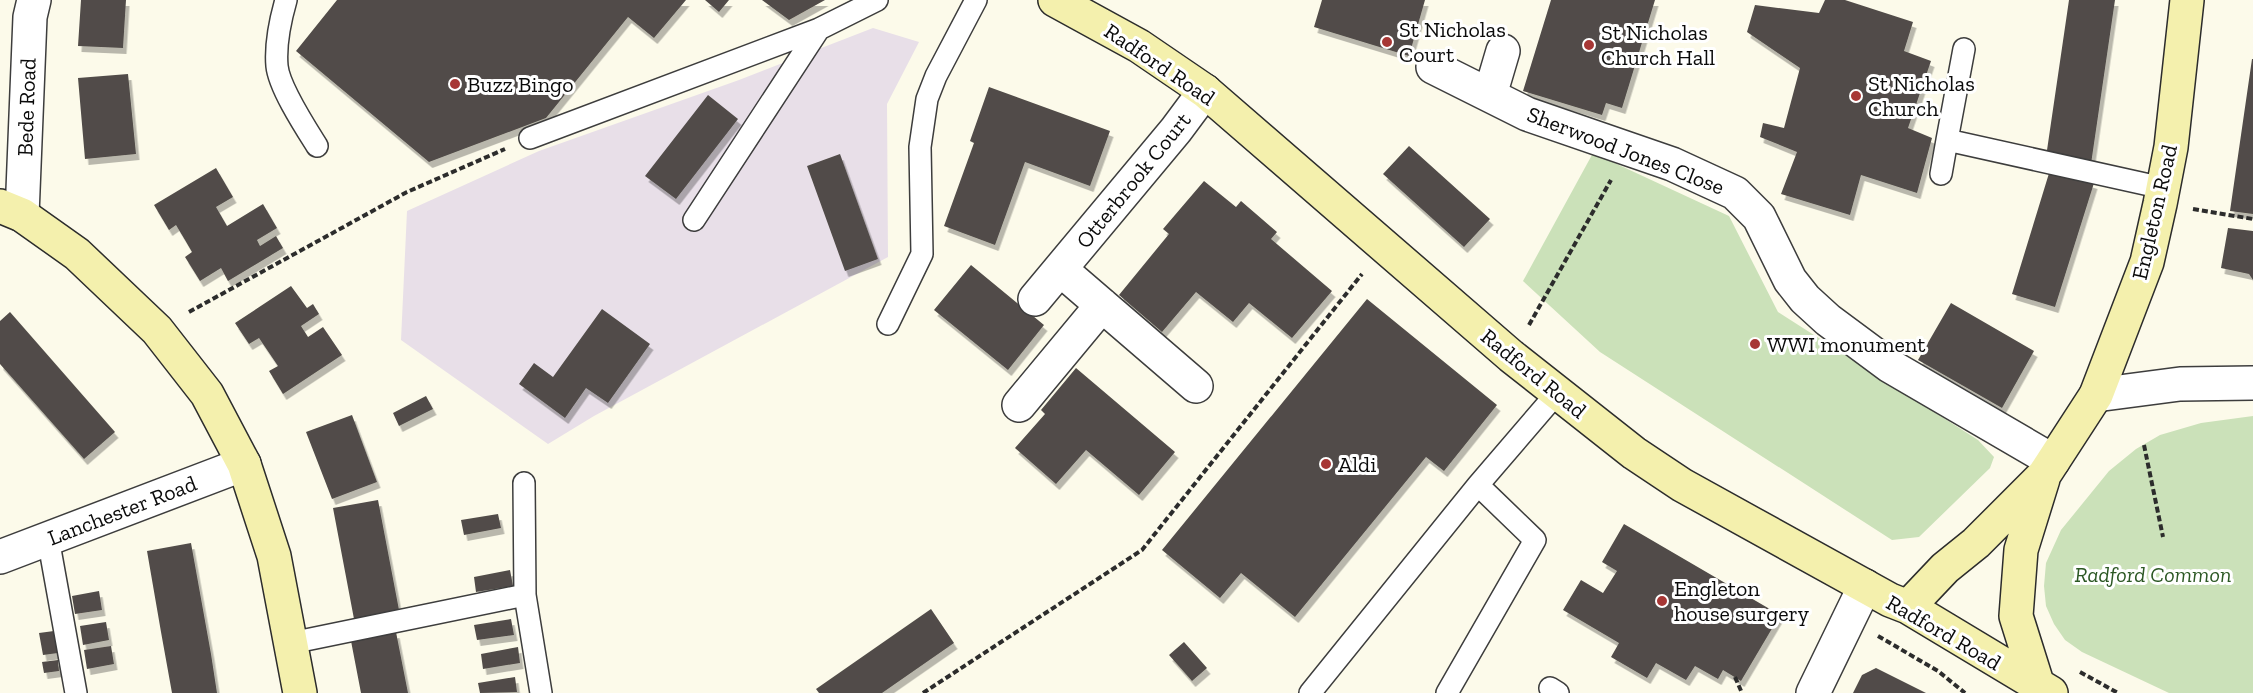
<svg xmlns="http://www.w3.org/2000/svg" width="2253" height="693" viewBox="0 0 2253 693" font-family="'Zilla Slab',serif">
	<style>
		.industrial { fill: #e8dfe8 }
		.green { fill: #cbe1b9 }
		.building { fill: #514c48; filter: url(#shadow) }
		.lines { fill: none; stroke-linecap: round; stroke-linejoin: round }
		.lane-casing { stroke: #3d3d3d; stroke-width: 24 }
		.street-casing { stroke: #3d3d3d; stroke-width: 36 }
		.secondary-casing { stroke: #2c2c2c; stroke-width: 36 }
		.path { stroke: #2c2c2c; stroke-width: 4; stroke-dasharray: 6 3; stroke-linecap: butt }
		.lane { stroke: #fff; stroke-width: 21 }
		.street { stroke: #fff; stroke-width: 33 }
		.secondary { stroke: #f4f0ad; stroke-width: 33 }
		.poi-dot { fill: #a73735; stroke: #fff; stroke-width: 2 }
		.labels { text-anchor: middle; stroke-width: 6; stroke-linejoin: round; paint-order: stroke }
		.poi-label { font-size: 22px; fill: #0a0a0a; stroke: #fff; text-anchor: start }
		.street-label { font-size: 22px; fill: #0a0a0a; stroke: #fff }
		.park-label { font-size: 22px; font-style: italic; fill: #2c5824; stroke: #fff }
	</style>
	<defs>
		<filter id="shadow"><feDropShadow dx="3.5" dy="6" stdDeviation="0" flood-color="#0004"/></filter>
	</defs>
	<rect width="100%" height="100%" fill="#fcfaea"/>
	<!-- industrial -->
	<path class="industrial" d="M873 28 919 42 887 104 888 257 594 416 548 444 401 340 407 211 539 151 739 80Z"/>
	<!-- green -->
	<path class="green" d="M1593 153 1729 216 1778 312 1978 440 1994 457 1990 468 1919 537 1892 540 1600 352 1523 281Z
		M2253 416V693H2169L2082 652 2065 640 2054 624 2046 606 2044 586 2046 563 2061 530 2109 471 2136 449 2160 435 2201 423Z"/>
	<!-- building -->
	<path class="building" d="M81 0H126L123 48 78 46Z
		M337 0H686L654 38 628 17 546 118 429 162 296 51Z
		M705 0H729L719 12Z
		M762 0H825L789 20Z
		M1322 0H1425L1409 56 1314 27Z
		M1551 0H1655L1622 108 1606 103 1602 115 1523 91Z
		M1825 0H1845L1913 22 1904 51 1931 61 1908 128 1932 138 1917 193 1861 175 1850 215 1781 194 1797 152 1760 137 1763 123 1784 128 1800 68 1747 32 1755 5 1819 13Z
		M2069 0H2115L2091 164 2046 157Z
		M2252 59H2253V214L2230 211Z
		M128 74 136 154 85 159 78 78Z
		M989 87 1110 131 1090 186 1025 162 995 245 944 226 974 143 970 141Z
		M708 95 738 119 676 199 645 176Z
		M1409 146 1490 219 1464 247 1383 174Z
		M840 154 878 259 845 271 807 166Z
		M216 168 233 197 216 207 227 226 263 204 277 228 257 240 260 246 276 236 283 248 228 281 221 268 200 281 185 257 192 252 185 240 176 225 169 230 154 205Z
		M2050 170 2094 183 2055 307 2012 294Z
		M1204 181 1236 207 1241 201 1277 232 1271 239 1332 291 1292 338 1249 303 1233 322 1196 292 1162 332 1119 295 1169 234 1163 229Z
		M2228 228 2253 231V280L2249 274 2221 268Z
		M971 265 1044 325 1008 370 934 310Z
		M291 286 307 308 313 304 319 314 301 326 308 337 323 327 342 355 283 394 269 371 278 366 259 338 249 344 235 323Z
		M1367 299 1497 405 1444 471 1426 457 1295 617 1241 573 1220 598 1162 550Z
		M1951 303 2034 351 2002 408 1918 360Z
		M602 309 650 344 608 403 586 388 565 418 519 384 534 363 553 377Z
		M10 312 115 432 84 459 0 364V321Z
		M1076 368 1175 452 1139 495 1086 450 1056 484 1015 448 1045 414 1041 410Z
		M426 396 433 409 399 426 393 413Z
		M352 415 377 482 332 499 306 432Z
		M378 500 399 610 354 619 333 508Z
		M498 514 501 528 464 535 461 520Z
		M1624 524 1780 615 1741 681 1723 670 1718 679 1695 666 1686 680 1656 663 1647 678 1611 657 1619 643 1563 610 1581 580 1603 593 1617 571 1602 562Z
		M191 543 211 654 217 693H172L161 632 147 551Z
		M510 570 513 586 476 592 474 577Z
		M99 591 102 610 75 614 72 596Z
		M931 609 954 643 882 693H819L816 689Z
		M511 619 514 635 477 640 474 625Z
		M106 622 109 640 83 645 80 626Z
		M54 631 58 653 43 655 39 633Z
		M396 632 408 693H361L351 641Z
		M1184 642 1207 668 1192 681 1169 655Z
		M111 646 114 664 87 669 84 650Z
		M518 647 520 663 483 669 481 654Z
		M58 660 59 671 44 673 42 662Z
		M1876 668 1926 693H1853L1862 675Z
		M515 677 517 692 480 693 478 683Z"/>
	<g class="lines">
		<defs>
			<path id="lane" d="M286 0C280 21 275 43 277 66 279 87 305 127 317 146
				M530 138 819 29 877 0
				M1947 140 1964 49
				M1941 174 1947 140 2163 188
				M694 220 819 29
				M888 324 922 254 920 147 927 99 936 76 976 0
				M48 538 76 693
				M525 595 541 693
				M291 643 525 595 524 483
				M1550 688 1558 693
				M1310 693 1478 485 1557 393
				M1447 693 1535 540 1478 485"/>
			<path id="street" d="M1433 67 1527 114 1672 164 1735 193 1759 217 1790 280 1805 299 1828 320 1890 366 2053 461
				M1490 95 1503 51
				M22 215 30 17 34 0
				M1060 269 1196 386
				M1035 299 1176 130 1205 91
				M2096 395 2180 384 2253 383
				M1019 405 1102 305
				M0 557 244 464
				M1813 693 1865 586"/>
			<path id="secondary" d="M1055 0 1139 46 1205 91 1511 356 1634 453 1682 485 1890 600 1908 607 2051 693
				M0 206 22 215 77 254 157 330 207 394 244 464 274 556 300 693
				M1908 607 1945 568 1976 543 2044 475 2096 395 2147 262 2160 204 2171 147 2187 0
				M2038 686 2016 616 2021 550 2043 479"/>
		</defs>
		<!-- lane casing -->
		<use href="#lane" class="lane-casing"/>
		<!-- street casing -->
		<use href="#street" class="street-casing"/>
		<!-- secondary casing -->
		<use href="#secondary" class="secondary-casing"/>
		<!-- path -->
		<path class="path" d="M2193 209 2253 219
			M189 312 407 192 505 149
			M1529 325 1611 180
			M2144 445 2163 537
			M1878 636 1938 671 1965 693
			M2080 672 2118 693
			M1735 677 1742 693
			M923 693 1142 550 1362 274"/>
		<!-- lane -->
		<use href="#lane" class="lane"/>
		<!-- street -->
		<use href="#street" class="street"/>
		<!-- secondary -->
		<use href="#secondary" class="secondary"/>
	</g>
	<!-- markers -->
	<g class="poi-dot">
		<circle cx="1387" cy="42" r="6"/>
		<circle cx="1589" cy="45" r="6"/>
		<circle cx="455" cy="84" r="6"/>
		<circle cx="1856" cy="96" r="6"/>
		<circle cx="1755" cy="344" r="6"/>
		<circle cx="1326" cy="464" r="6"/>
		<circle cx="1662" cy="601" r="6"/>
	</g>
	<g class="labels">
		<!-- poi labels -->
		<g class="poi-label">
			<text x="1399" y="37">St Nicholas<tspan x="1399" dy="25">Court</tspan></text>
			<text x="1601" y="40">St Nicholas<tspan x="1601" dy="25">Church Hall</tspan></text>
			<text x="1868" y="91">St Nicholas<tspan x="1868" dy="25">Church</tspan></text>
			<text x="467" y="92">Buzz Bingo</text>
			<text x="1767" y="352">WWI monument</text>
			<text x="1338" y="472">Aldi</text>
			<text x="1674" y="596">Engleton<tspan x="1674" dy="25">house surgery</tspan></text>
		</g>
		<!-- street labels -->
		<g class="street-label">
			<text transform="translate(1160 64) rotate(34)" y="8">Radford Road</text>
			<text transform="translate(26 107) rotate(-88)" y="8">Bede Road</text>
			<text transform="translate(1626 150) rotate(21)" y="8">Sherwood Jones Close</text>
			<text transform="translate(1133 180) rotate(-51)" y="8">Otterbrook Court</text>
			<text transform="translate(2154 212) rotate(-77)" y="8">Engleton Road</text>
			<text transform="translate(1534 373) rotate(39)" y="8">Radford Road</text>
			<text transform="translate(122 510) rotate(-21)" y="8">Lanchester Road</text>
			<text transform="translate(1944 632) rotate(30)" y="8">Radford Road</text>
		</g>
		<!-- park labels -->
		<g class="park-label">
			<text x="2153" y="582">Radford Common</text>
		</g>
	</g>
</svg>
